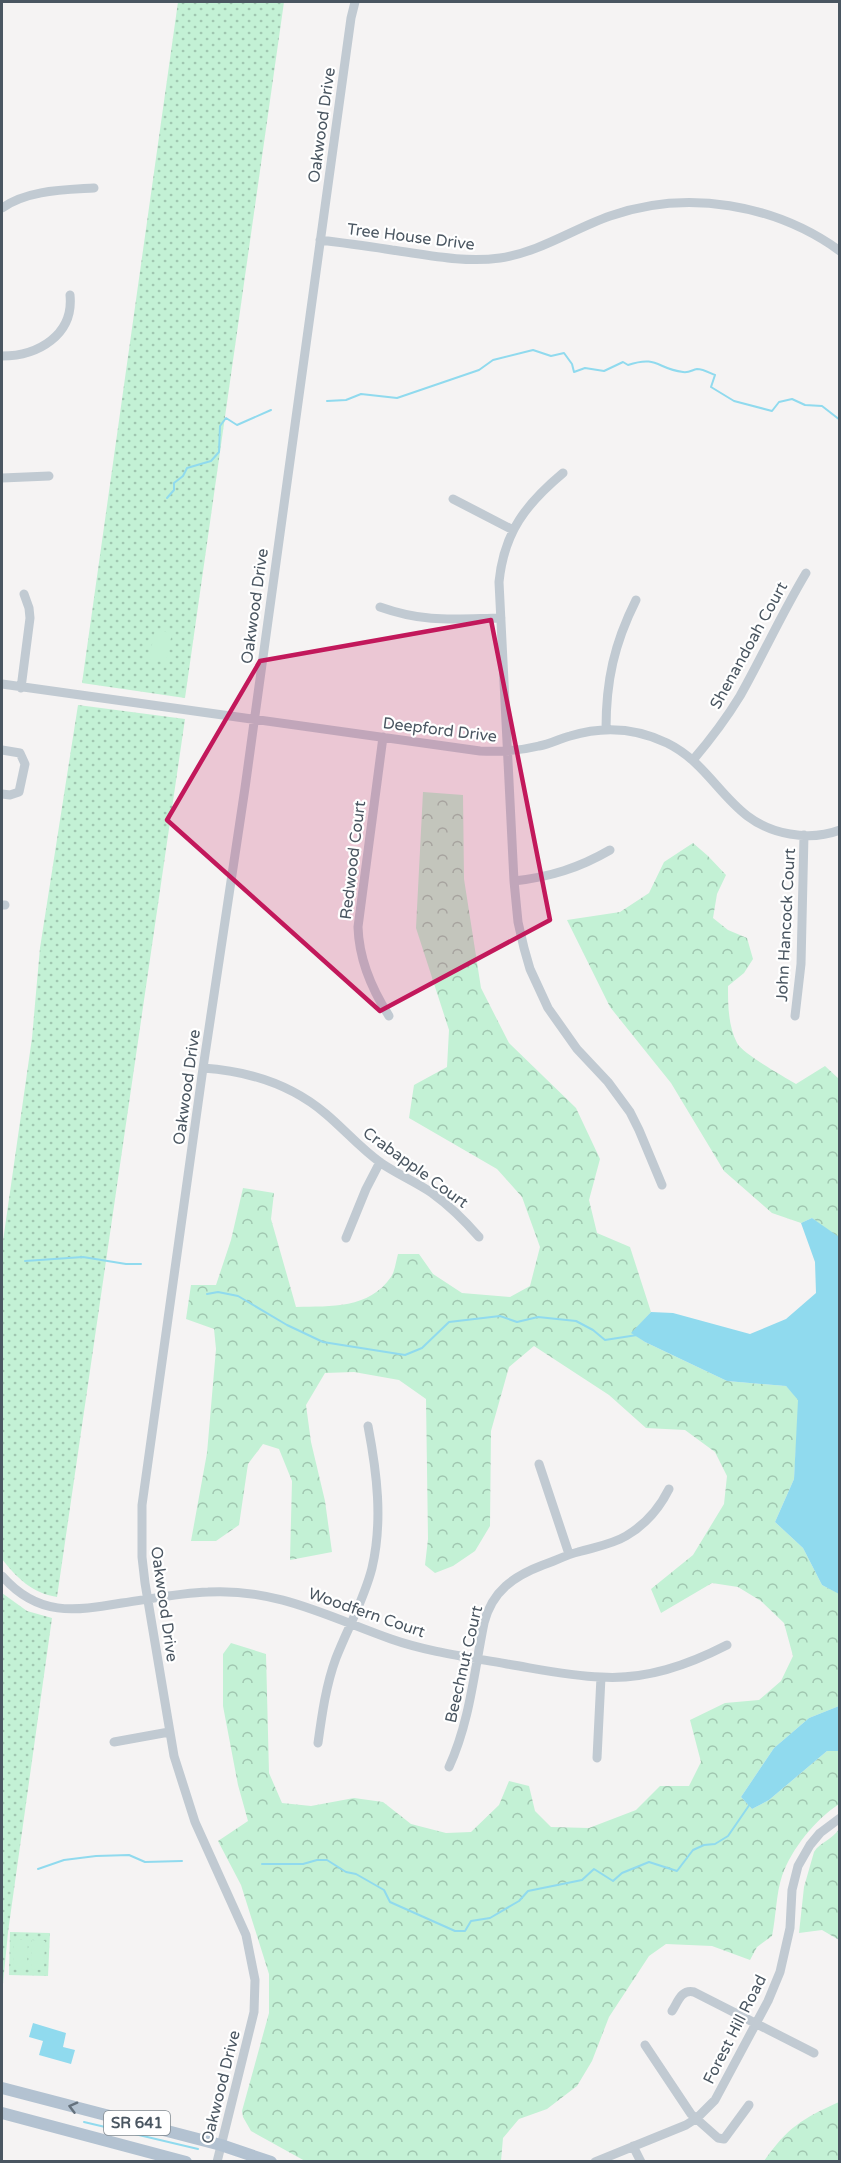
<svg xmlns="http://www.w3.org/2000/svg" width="841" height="2163" viewBox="0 0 841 2163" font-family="'Varela Round',sans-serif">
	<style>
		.green { fill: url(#green-dots) }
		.forest { fill: url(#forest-crowns) }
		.pitch { fill: #c3f1d5 }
		.water { fill: #90daee }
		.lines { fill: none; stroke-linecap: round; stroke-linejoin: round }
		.stream { stroke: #90daee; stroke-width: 2 }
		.minor { stroke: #c1cad2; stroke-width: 9 }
		.major { stroke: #b3c2d1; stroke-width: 12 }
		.oneway { stroke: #64717d }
		.marked { fill: #c2185b; fill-opacity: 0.2; stroke: #c2185b; stroke-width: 4.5; stroke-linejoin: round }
		.labels { text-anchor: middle; stroke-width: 4.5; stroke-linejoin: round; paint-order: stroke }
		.shield { fill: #fff; stroke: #808990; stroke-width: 1.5 }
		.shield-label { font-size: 15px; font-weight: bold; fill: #4a5661 }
		.street-label { font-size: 16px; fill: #4a5661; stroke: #fff }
	</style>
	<defs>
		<pattern id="green-dots" width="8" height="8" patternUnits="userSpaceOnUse" patternTransform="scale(1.5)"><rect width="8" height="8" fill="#c3f1d5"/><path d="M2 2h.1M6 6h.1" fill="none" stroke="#a0c6b0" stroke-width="1.8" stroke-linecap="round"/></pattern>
		<pattern id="forest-crowns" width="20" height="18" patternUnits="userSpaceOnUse" patternTransform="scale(1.5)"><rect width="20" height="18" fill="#c3f1d5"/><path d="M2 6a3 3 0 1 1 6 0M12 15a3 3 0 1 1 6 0" fill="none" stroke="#a0c6b0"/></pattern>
	</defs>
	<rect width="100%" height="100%" fill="#f5f3f3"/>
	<!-- green -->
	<path class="green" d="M178 2H284L185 698 82 683Z
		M78 705 185 719 57 1597C32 1593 17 1578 2 1559V1248L32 1038 40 948Z
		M2 1593 27 1611 52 1618 8 1932 2 1994Z
		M10 1932 50 1933 48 1976 9 1975Z"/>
	<!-- forest -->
	<path class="forest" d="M423 792 463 795 464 879 481 988 509 1043 576 1108 600 1159 589 1200 597 1233 630 1247 651 1312 632 1333 645 1342 727 1381 786 1386 799 1400 794 1479 775 1522 803 1548 822 1585 840 1594 839 1706 809 1718 774 1748 741 1797 752 1809 769 1800 827 1751H839V1804C815 1820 792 1848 782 1876 776 1894 776 1917 772 1936L757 1947 750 1960 712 1946 666 1944 649 1956 609 2017 592 2061 577 2086 547 2109 519 2119 503 2138 501 2161H305L251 2131 243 2117 242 2111 269 2013V1974L241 1885 218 1841 248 1821 238 1785 223 1706V1654L231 1643 266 1654 269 1773 282 1803 311 1806 354 1798 383 1802 411 1824 446 1833 471 1832 499 1805 509 1781 529 1786 535 1811 551 1827 589 1828 636 1810 660 1786H689L701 1762 690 1720 725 1703 759 1700 781 1681 793 1656 784 1623 761 1601 738 1587 712 1583 661 1613 651 1589 693 1555 724 1504 727 1476 715 1452 685 1430 646 1428 609 1395 534 1346 509 1367 491 1431 490 1526 475 1551 453 1566 435 1573 425 1565 428 1539 426 1399 399 1380 354 1372 325 1373 306 1405 311 1442 325 1501 332 1552 290 1560 292 1481 279 1449 263 1444 248 1464 239 1525 216 1541H191L207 1453 216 1349 214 1329 186 1319 191 1285H216L231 1240 243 1188 274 1193 271 1219 296 1307C331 1306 369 1309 391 1277 395 1271 396 1261 398 1254H419L433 1274 462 1293 510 1297 530 1286 540 1247 522 1197 497 1169 409 1118 414 1085 447 1067 449 1030 416 928Z
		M693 843 708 856 726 875 717 894 713 918 728 930 747 938 753 959 744 973 728 986C728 1005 728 1025 737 1043 743 1054 783 1076 796 1084L825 1066 839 1079 838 1238 812 1218 801 1223 772 1213 724 1171 671 1083 610 1007 567 920 620 912 649 893 664 862Z
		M839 1829V1940L822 1930 799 1933 804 1887 814 1852C820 1842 832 1840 839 1829Z
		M839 2102V2161H764C788 2127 802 2119 839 2102Z"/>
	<!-- pitch -->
	<path class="pitch" d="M155 630 172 633 166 662 149 659Z
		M14 1940H28L27 1969 13 1968Z
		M32 1940 45 1941 44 1970 31 1969Z"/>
	<!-- water -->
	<path class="water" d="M812 1218 839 1237V1594L822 1585 803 1548 775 1522 794 1479 798 1400 786 1386 727 1381 645 1342 631 1333 651 1312 673 1313 750 1334 786 1319 816 1293 815 1262 801 1223Z
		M839 1706V1751H827L769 1800 752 1809 741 1797 774 1748 809 1718Z
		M33 2023 66 2033 63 2047 75 2050 71 2064 39 2055 43 2041 29 2037Z"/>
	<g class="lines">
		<!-- stream -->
		<path class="stream" d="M327 401 346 400 361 394 397 398 479 370 493 360 533 350 551 356 564 353 572 364 574 372 585 368 604 371 623 362 628 365C658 355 657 369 683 372 689 373 692 370 697 369 703 369 710 373 715 375L711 387 734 401 772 411 779 402 792 399 805 405 822 406 840 420
			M167 498 174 490V483L183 476 187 468 211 461 219 452 220 426 226 418 237 425 271 410
			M25 1261 83 1257 126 1264H141
			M207 1294 218 1292 238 1296 287 1325 323 1342 405 1355 422 1348 449 1322 500 1316 517 1322 538 1317 576 1321 593 1330 605 1340 637 1335
			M262 1864H303L317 1860H327L346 1872 356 1874 384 1890 390 1902 455 1931H465L471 1921 490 1918 519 1901 528 1891 582 1880 594 1869 613 1881 622 1873 649 1862 677 1871 693 1850 704 1845 715 1844 728 1836 750 1804
			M38 1869 64 1860 96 1856 129 1855 145 1862 182 1861
			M84 2122 198 2149"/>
		<!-- minor -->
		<path class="minor" d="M2 208C28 190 63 190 94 188
			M320 240C344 243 368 246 392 250 428 255 464 263 500 258 540 252 573 229 610 216 687 189 775 204 840 251
			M2 356C38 356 74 335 70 295
			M563 473C526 504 504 532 499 582L514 881 518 922 524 948 530 969 548 1008 577 1049 608 1082 630 1112 639 1130 662 1185
			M2 478 49 476
			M453 499 513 530
			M380 607C425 623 454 619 501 618
			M2 684 480 751C500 752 519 751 539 746 550 744 559 739 570 736 603 726 636 728 667 743 718 768 728 824 790 834 806 837 824 836 840 830
			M21 688 30 618 29 608 24 594
			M606 729C606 681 614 644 636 600
			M383 737 358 927C359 960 371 988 389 1016
			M2 750 20 753 25 764 19 792 10 795 2 794
			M693 760C710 740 726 719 740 696 763 655 782 613 806 573
			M514 881C550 877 579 868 610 850
			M2 905H5
			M795 1016 801 964 804 835
			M203 1068C248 1071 291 1084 326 1114 345 1130 360 1148 381 1163 397 1174 416 1182 432 1193 450 1206 465 1221 479 1237
			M346 1238 366 1189 380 1162
			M539 1464 569 1554
			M2 1576C38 1617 74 1611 122 1603 151 1599 179 1593 208 1592 276 1588 329 1617 391 1639 428 1652 468 1657 507 1664 538 1669 570 1676 601 1677 646 1680 688 1665 727 1645
			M114 1742 169 1732
			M318 1743C322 1714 326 1685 336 1658 348 1627 364 1600 372 1568 383 1521 377 1473 368 1426
			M597 1758 601 1677
			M449 1767C470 1721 474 1672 484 1623 492 1591 514 1576 543 1565 555 1561 566 1555 578 1552 594 1547 611 1545 626 1536 645 1525 659 1509 669 1489
			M672 2011C678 2002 681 1989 694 1992L814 2053
			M645 2045 691 2114 718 2138 724 2139 749 2105
			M633 2146 641 2162
			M217 2162 254 2012 255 1980 246 1935 195 1822 174 1756 145 1583 142 1557V1505L203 1068 245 788 351 18 355 2
			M595 2162 686 2125 697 2118 715 2100 768 2001 780 1972 790 1928 792 1890 798 1866 810 1845 820 1833 840 1818"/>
		<!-- major -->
		<path class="major" d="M2 2088 221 2145 271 2162
			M2 2113 186 2162"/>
	</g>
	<!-- one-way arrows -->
	<defs><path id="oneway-chevron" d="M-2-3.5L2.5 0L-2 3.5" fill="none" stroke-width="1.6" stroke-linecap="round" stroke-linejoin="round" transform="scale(1.5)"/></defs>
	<use class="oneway" href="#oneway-chevron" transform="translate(73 2107) rotate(-165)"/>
	<!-- marked area -->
	<path class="marked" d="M491 620 550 920 380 1011 167 820 260 661Z"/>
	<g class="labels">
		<!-- shield labels -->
		<rect class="shield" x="104" y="2111" width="66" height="24" rx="4.5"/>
		<g class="shield-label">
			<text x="137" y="2128">SR 641</text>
		</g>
		<!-- street labels -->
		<g class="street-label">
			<text transform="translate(321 125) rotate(-82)" y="6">Oakwood Drive</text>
			<text transform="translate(411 236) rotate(7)" y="6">Tree House Drive</text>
			<text transform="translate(254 606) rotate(-82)" y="6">Oakwood Drive</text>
			<text transform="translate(748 645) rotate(-61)" y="6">Shenandoah Court</text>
			<text transform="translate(440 729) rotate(7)" y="6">Deepford Drive</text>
			<text transform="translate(352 860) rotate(-83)" y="6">Redwood Court</text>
			<text transform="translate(785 925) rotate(-87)" y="6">John Hancock Court</text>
			<text transform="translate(186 1087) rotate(-82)" y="6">Oakwood Drive</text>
			<text transform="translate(416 1167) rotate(36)" y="6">Crabapple Court</text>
			<text transform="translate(165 1604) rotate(82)" y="6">Oakwood Drive</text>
			<text transform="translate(367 1612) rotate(19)" y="6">Woodfern Court</text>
			<text transform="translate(463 1664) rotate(-77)" y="6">Beechnut Court</text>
			<text transform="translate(734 2029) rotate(-63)" y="6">Forest Hill Road</text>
			<text transform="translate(220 2087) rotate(-76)" y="6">Oakwood Drive</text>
		</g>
	</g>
	<!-- border -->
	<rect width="841" height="2163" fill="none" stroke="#4a5661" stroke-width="6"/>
</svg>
